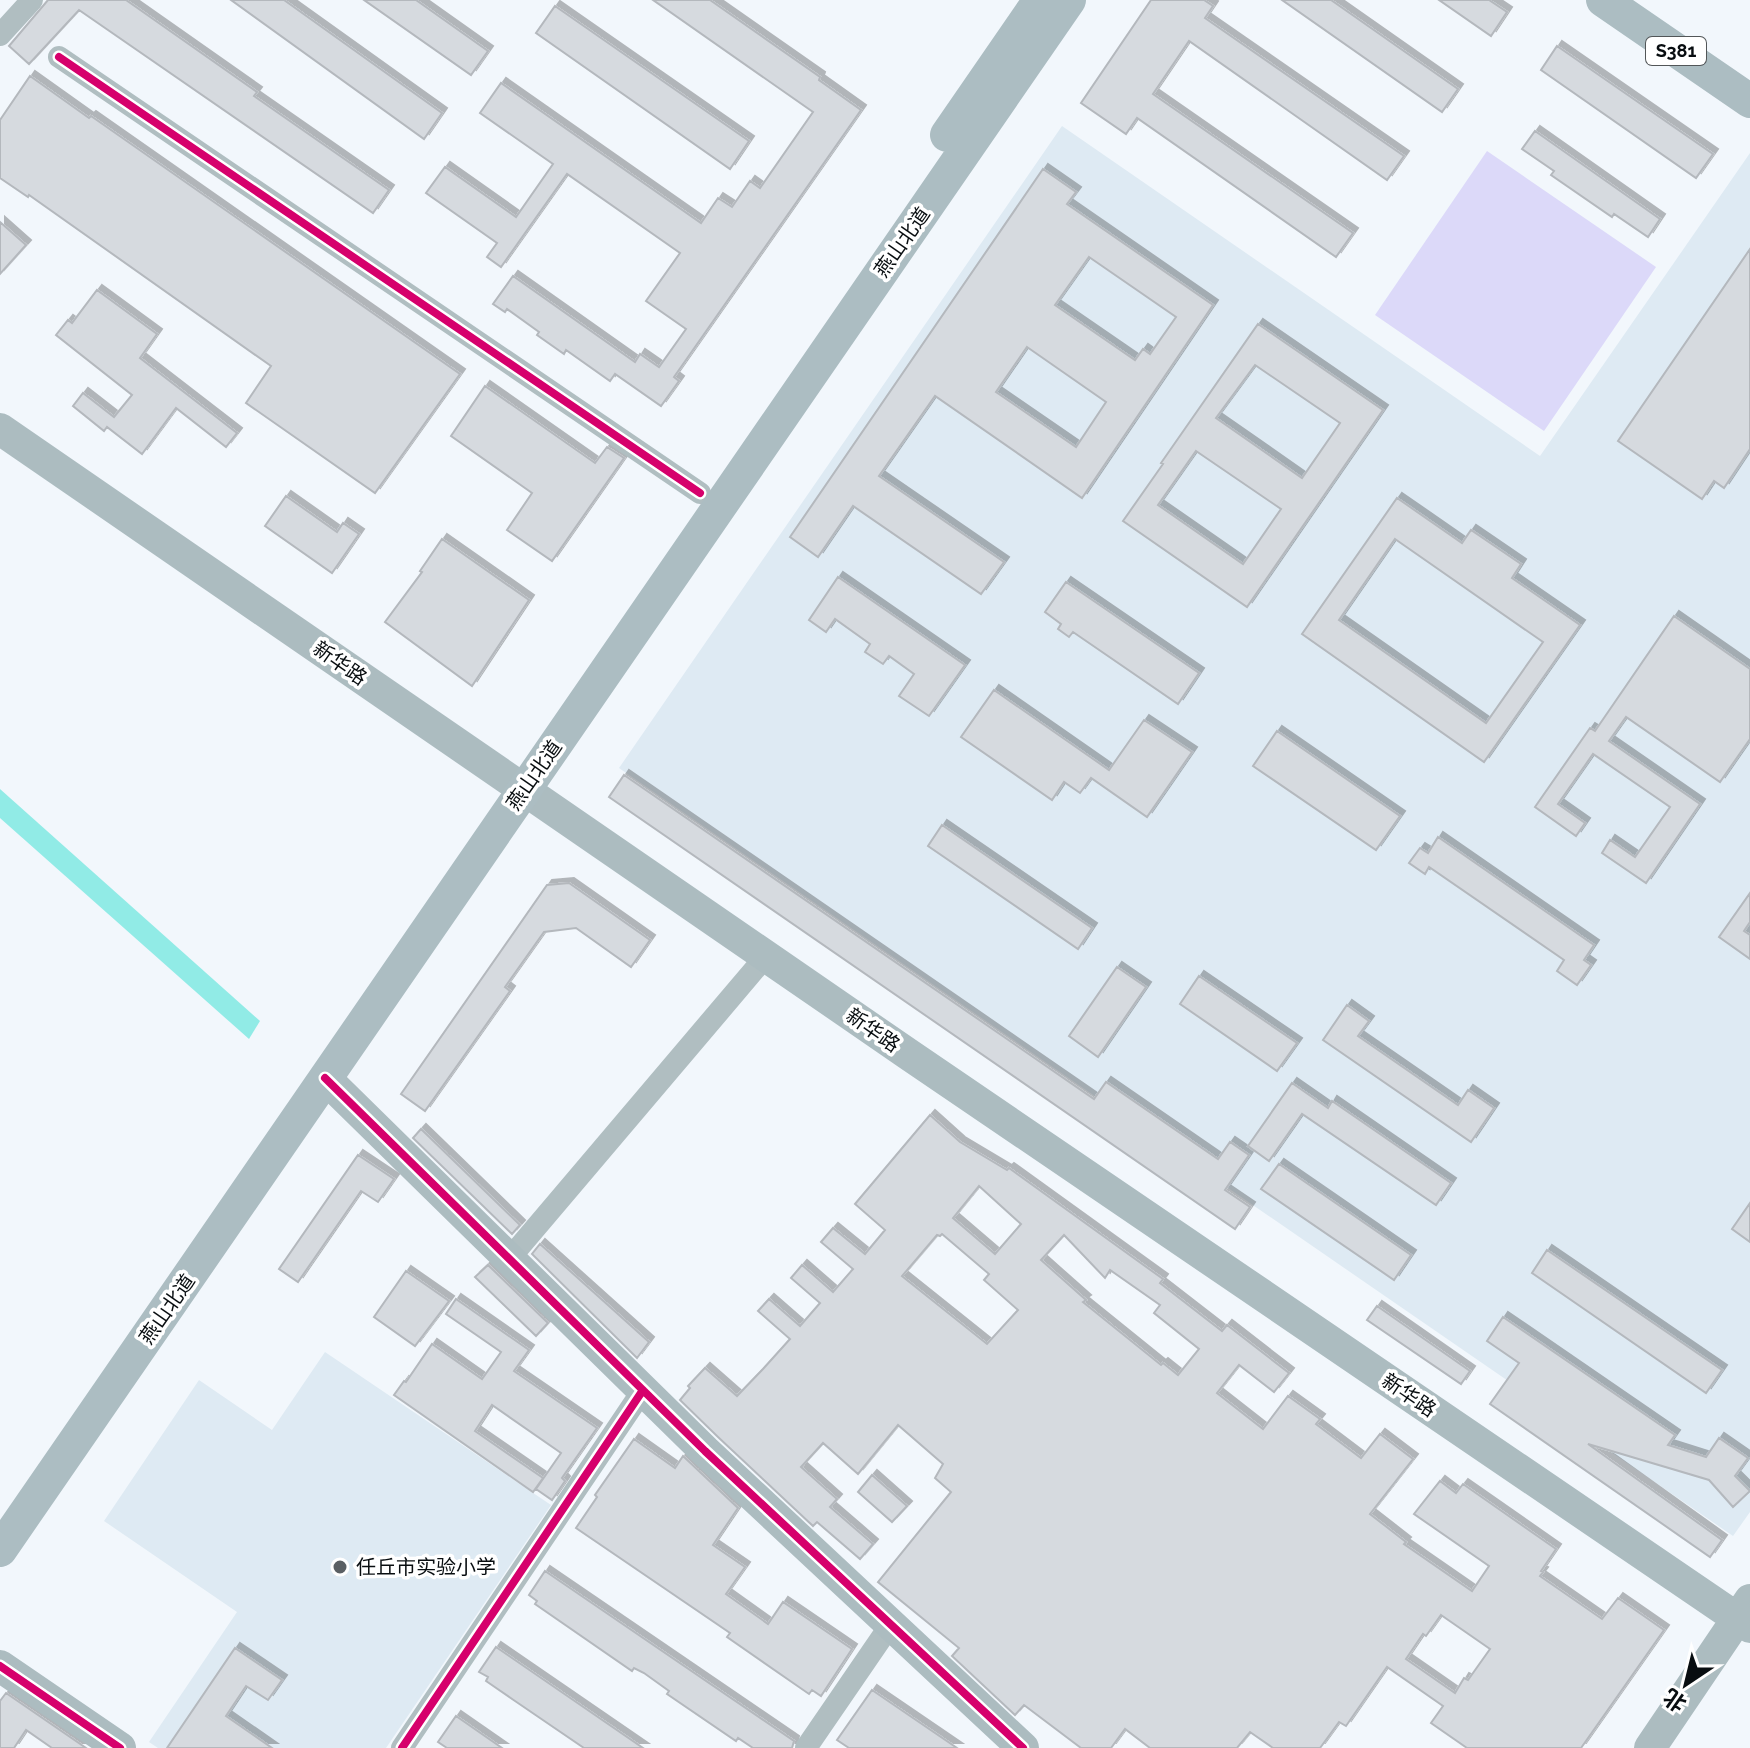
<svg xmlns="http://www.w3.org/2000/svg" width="1750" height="1748" viewBox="0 0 1750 1748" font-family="Raleway,'Noto Sans SC',sans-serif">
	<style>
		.built { fill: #deeaf3 }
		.green { fill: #dcd9f9 }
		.water { fill: #91ebe6 }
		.building { fill: #d6dadf; stroke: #b4b8bd; stroke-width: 2; fill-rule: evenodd; filter: url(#shadow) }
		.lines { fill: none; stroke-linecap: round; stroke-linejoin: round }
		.street { stroke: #b0bec1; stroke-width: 22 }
		.secondary { stroke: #acbcc0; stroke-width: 32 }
		.primary { stroke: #acbdc2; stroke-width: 34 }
		.cycleway-casing { stroke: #fff; stroke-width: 13 }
		.cycleway { stroke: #d6006c; stroke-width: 8 }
		.poi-dot { fill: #5a5f63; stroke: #fff; stroke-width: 3 }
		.labels { text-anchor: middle; stroke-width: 7; stroke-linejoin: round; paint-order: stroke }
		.shield { fill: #fff; stroke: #525658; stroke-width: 2 }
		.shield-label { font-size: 18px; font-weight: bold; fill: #080d10 }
		.street-label { font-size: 20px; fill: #080d10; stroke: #fff }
		.poi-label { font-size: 20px; fill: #080d10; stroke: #fff; text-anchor: start }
	</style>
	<defs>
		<filter id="shadow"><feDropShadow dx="5" dy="-5" stdDeviation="0" flood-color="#0004"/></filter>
	</defs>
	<rect width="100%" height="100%" fill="#f2f7fc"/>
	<!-- built -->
	<path class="built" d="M1062 126 1540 456 1750 153V1512L1733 1536 619 768Z
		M325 1352 551 1505 386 1748H158L149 1742 237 1612 104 1521 199 1380 272 1430Z"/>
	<!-- green -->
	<path class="green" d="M1487 151 1656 267 1544 431 1375 315Z"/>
	<!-- water -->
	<path class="water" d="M0 789 260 1021 249 1039 0 818Z"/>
	<!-- building -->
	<path class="building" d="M48 0H126L257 92 254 96 389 190 373 213 79 10 29 64 9 46Z
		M231 0H284L442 113 424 139Z
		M364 0H416L488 51 471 75Z
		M653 0H710L820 77 819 80 861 110 674 377 679 381 661 406 615 374 610 381 566 350 564 354 537 335 539 332 507 309 505 312 493 304 513 276 635 362 640 354 659 367 686 329 646 301 680 253 567 174 501 267 487 257 497 243 426 193 445 167 516 217 553 164 480 113 501 83 701 223 718 198 732 207 750 181 760 188 813 112Z
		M1151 0H1204L1213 6 1205 18 1404 156 1387 180 1189 41 1153 94 1353 233 1336 257 1137 118 1126 134 1081 103Z
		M1282 0H1331L1458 89 1442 112Z
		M1439 0H1489L1507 12 1491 36Z
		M555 6 749 141 730 169 536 33Z
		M1557 46 1713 154 1696 178 1541 70Z
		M30 76 89 118 91 116 460 374 375 493 246 403 271 366 29 195 28 197 0 178V120Z
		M1535 131 1660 219 1648 237 1614 214 1612 217 1551 175 1554 171 1522 149Z
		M1043 169 1076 192 1067 204 1213 305 1082 498 935 396 879 476 1004 562 981 594 853 506 818 557 790 537ZM1089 257 1176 317 1150 354 1143 349 1135 360 1055 305ZM1027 347 1106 402 1076 447 996 392Z
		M0 222 26 245 0 274Z
		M1750 249V449L1724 488 1714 481 1702 499 1618 441Z
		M97 290 157 334 140 358 237 433 226 447 176 408 142 454 107 427 104 431 73 406 83 393 114 417 132 395 56 335 68 320 72 323Z
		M1258 324 1383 410 1247 607 1123 521 1163 464 1161 463ZM1255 365 1340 423 1302 478 1216 418ZM1196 451 1281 509 1243 564 1158 505Z
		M485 386 595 463 607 447 624 458 552 561 507 530 532 493 451 436Z
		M286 496 337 532 343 523 359 534 332 573 265 526Z
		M1397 498 1462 543 1471 530 1521 564 1512 578 1580 625 1484 762 1302 634ZM1395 539 1543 642 1486 723 1339 620Z
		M442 539 529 600 472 686 385 622 422 572 420 571Z
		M838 577 965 665 929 716 899 696 914 674 889 656 883 664 865 652 870 644 835 619 826 632 809 620Z
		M1066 582 1199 673 1178 704 1073 632 1069 637 1058 629 1061 624 1045 612Z
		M1674 616 1750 669V739L1720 782 1626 717 1609 741 1700 804 1646 883 1602 853 1610 840 1635 857 1670 807 1593 754 1558 804 1585 823 1576 836 1535 807 1590 728 1595 731Z
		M994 690 1109 770 1144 720 1192 752 1147 817 1091 778 1080 793 1064 782 1052 800 961 737Z
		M1277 731 1400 816 1376 850 1253 766Z
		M624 775 1094 1099 1106 1082 1218 1159 1230 1142 1249 1155 1225 1190 1250 1207 1235 1229 609 797Z
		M942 825 1092 928 1078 949 928 846Z
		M1438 837 1594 945 1584 960 1591 965 1577 985 1557 971 1564 960 1429 867 1425 874 1409 863 1420 848 1428 853Z
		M569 883 650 940 631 967 576 928 544 932 505 987 510 991 425 1111 401 1094 547 885Z
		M1750 893V922L1744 931 1750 935V959L1719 937Z
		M1117 967 1146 987 1098 1057 1069 1036Z
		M1199 976 1297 1043 1277 1071 1180 1004Z
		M1347 1005 1369 1021 1358 1036 1458 1105 1468 1090 1494 1108 1471 1142 1323 1040Z
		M1292 1083 1328 1108 1332 1101 1451 1183 1436 1205 1302 1114 1269 1161 1248 1146Z
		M930 1115 960 1142 1007 1170 1009 1168 1163 1279 1160 1283 1222 1331 1227 1325 1289 1373 1274 1392 1239 1365 1217 1393 1263 1429 1288 1396 1320 1419 1316 1424 1361 1458 1380 1434 1413 1459 1370 1514 1406 1542 1404 1544 1472 1591 1489 1566 1414 1514 1440 1481 1456 1493 1463 1484 1556 1549 1541 1571 1543 1572 1540 1576 1602 1619 1618 1598 1664 1630 1581 1748H1467L1431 1723 1443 1706 1387 1667 1346 1726 1339 1722 1320 1748H1273L1250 1732 1237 1748H1150L1125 1729 1111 1748H1081L1024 1705 1015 1715 952 1656 959 1648 878 1582 951 1492 935 1478 943 1464 898 1425 858 1474 823 1443 801 1467 837 1499 830 1507 873 1544 860 1559 817 1522 813 1526 718 1437 680 1400 690 1388 688 1386 705 1368 737 1396 763 1369 790 1339 758 1311 769 1299 800 1326 820 1303 791 1278 802 1265 833 1292 853 1269 821 1242 833 1228 865 1254 885 1230 855 1204ZM979 1186 1021 1224 995 1254 953 1218ZM942 1234 989 1274 984 1280 1018 1310 987 1344 902 1276 937 1235 940 1236ZM1064 1235 1105 1278 1110 1270 1160 1305 1154 1313 1199 1349 1178 1375 1163 1363 1161 1365 1083 1302 1086 1300 1041 1260ZM1441 1615 1490 1649 1468 1680 1464 1678 1455 1693 1406 1659 1423 1634 1426 1636Z
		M421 1129 520 1225 512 1234 413 1138Z
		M358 1155 394 1179 378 1202 361 1191 298 1282 279 1269Z
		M1279 1164 1411 1255 1394 1280 1261 1189Z
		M1750 1203V1242L1732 1229Z
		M540 1244 649 1342 637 1358 532 1254Z
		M1547 1250 1722 1370 1706 1393 1532 1273Z
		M488 1265 548 1323 536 1336 475 1277Z
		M406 1271 449 1301 415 1346 374 1317Z
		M456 1299 529 1350 514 1371 597 1428 562 1478 565 1481 552 1500 536 1489 561 1453 492 1405 475 1431 543 1478 533 1492 394 1395 404 1381 406 1382 432 1344 482 1379 501 1352 446 1314Z
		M1377 1306 1470 1371 1461 1384 1367 1320Z
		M1503 1317 1675 1435 1668 1445 1706 1457 1719 1438 1748 1458 1735 1476 1750 1491 1733 1507 1709 1480 1588 1444 1722 1540 1710 1557 1490 1404 1519 1363 1487 1341Z
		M634 1439 675 1468 683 1456 738 1508 713 1545 745 1567 726 1594 768 1624 783 1602 852 1649 821 1696 812 1690 809 1694 727 1637 730 1633 576 1528 597 1497 595 1495Z
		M872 1475 907 1506 892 1522 858 1492Z
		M545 1571 794 1741 792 1748H753L738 1738 736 1741 667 1694 669 1691 644 1673 634 1668 632 1671 535 1604 537 1601 529 1595Z
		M496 1647 643 1748H584L515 1701 486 1681 488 1677 479 1672Z
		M235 1648 282 1680 268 1700 246 1686 226 1716 272 1748H167Z
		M872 1690 957 1748H849L837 1740Z
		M6 1693 86 1748H52L26 1730 14 1748H0V1701Z
		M456 1716 502 1748H447L438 1742Z"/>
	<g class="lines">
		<!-- street -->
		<path class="street" d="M0 35 32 0
			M59 57 700 493
			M510 1258 766 956
			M402 1748 643 1390
			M806 1748 891 1624"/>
		<!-- secondary -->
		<path class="secondary" d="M0 429 908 1054 1750 1627
			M325 1078 705 1451 1023 1748
			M0 1666 120 1748
			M1650 1748 1750 1600"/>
		<!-- primary -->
		<path class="primary" d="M1603 0 1750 101
			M947 135 1040 0
			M0 1550 1069 0"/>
		<defs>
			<path id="cycleway" d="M59 57 700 493
				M325 1078 705 1451 1023 1748
				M0 1666 120 1748
				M402 1748 643 1390"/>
		</defs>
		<!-- cycleway casing -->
		<use href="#cycleway" class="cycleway-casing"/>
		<!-- cycleway -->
		<use href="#cycleway" class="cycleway"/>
	</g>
	<!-- markers -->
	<circle class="poi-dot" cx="340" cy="1567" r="8"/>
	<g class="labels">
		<!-- shield labels -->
		<rect class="shield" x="1646" y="37" width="60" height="28" rx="6"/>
		<g class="shield-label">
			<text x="1676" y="57">S381</text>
		</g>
		<!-- street labels -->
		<g class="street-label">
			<text transform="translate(902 242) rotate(-55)" y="7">燕山北道</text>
			<text transform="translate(340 663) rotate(35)" y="7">新华路</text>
			<text transform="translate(534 775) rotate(-55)" y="7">燕山北道</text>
			<text transform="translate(873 1030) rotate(35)" y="7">新华路</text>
			<text transform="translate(167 1309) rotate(-55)" y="7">燕山北道</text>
			<text transform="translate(1409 1395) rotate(34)" y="7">新华路</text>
		</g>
		<!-- poi labels -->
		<g class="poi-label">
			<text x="356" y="1574">任丘市实验小学</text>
		</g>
	</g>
	<!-- north arrow -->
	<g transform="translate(1686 1684) rotate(215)" stroke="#ffffff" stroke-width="6" paint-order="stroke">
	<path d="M0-6L14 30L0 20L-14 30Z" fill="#080d10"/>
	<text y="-12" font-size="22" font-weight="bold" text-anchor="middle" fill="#080d10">北</text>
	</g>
</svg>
